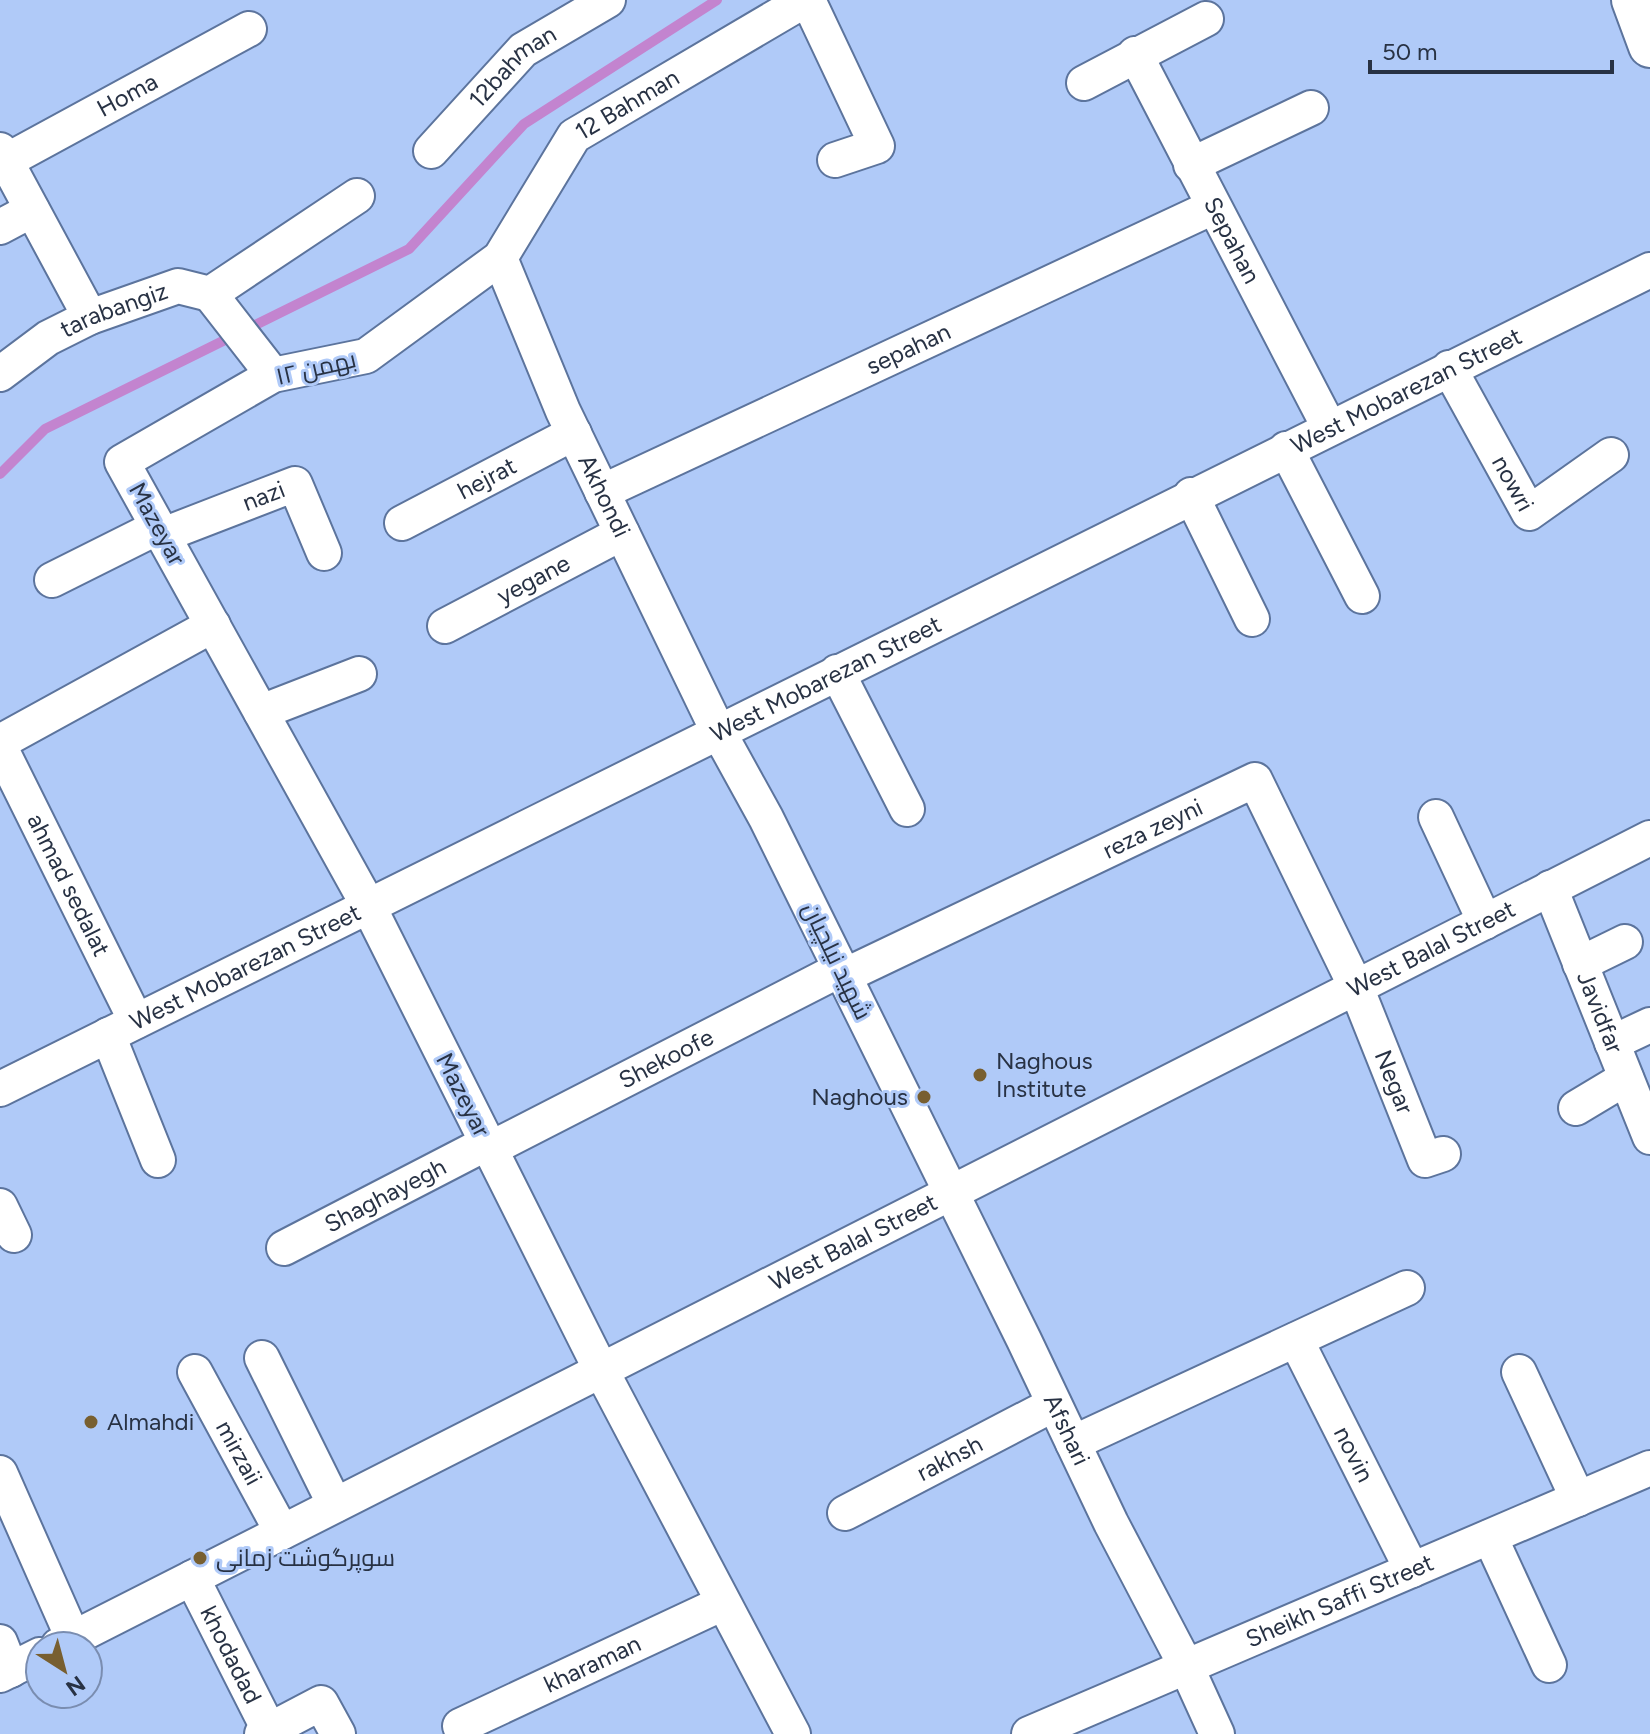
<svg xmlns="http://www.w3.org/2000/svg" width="1650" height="1734" viewBox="0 0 1650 1734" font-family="Figtree,Cairo,sans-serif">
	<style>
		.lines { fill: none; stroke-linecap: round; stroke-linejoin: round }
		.stream { stroke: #c384cf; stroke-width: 10 }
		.minor-casing { stroke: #5c749d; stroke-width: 38 }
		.major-casing { stroke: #5c749d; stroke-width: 46 }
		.minor { stroke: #fff; stroke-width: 34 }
		.major { stroke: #fff; stroke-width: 42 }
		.poi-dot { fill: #785f30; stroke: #b0caf8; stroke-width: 3 }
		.labels { text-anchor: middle; stroke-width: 6; stroke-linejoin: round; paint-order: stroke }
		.street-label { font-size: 24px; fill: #283244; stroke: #b0caf8 }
		.poi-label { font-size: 24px; fill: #283244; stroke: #b0caf8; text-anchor: start }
	</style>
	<rect width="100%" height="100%" fill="#b0caf8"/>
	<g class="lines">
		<!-- stream -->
		<path class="stream" d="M0 474 45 429 409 249 524 124 717 0"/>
		<defs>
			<g id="minor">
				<path d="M808 0 877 146 835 160"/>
				<path id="s1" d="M1135 54 1329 427"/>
				<path d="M1084 83 1206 19"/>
				<path d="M0 150 90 317"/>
				<path id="s2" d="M431 151 523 50 608 0"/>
				<path id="s3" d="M6 161 249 29"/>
				<path d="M1191 165 1311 108"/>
				<path d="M0 227 32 210"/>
				<path id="s4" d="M500 258 563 411 718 731 766 818 1024 1340 1111 1523 1186 1666 1217 1734"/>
				<path d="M210 294 273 375"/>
				<path id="s5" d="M1449 368 1529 513 1611 455"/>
				<path id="s6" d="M0 374 48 338 90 317 178 286 210 294 357 196"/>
				<path d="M1286 449 1362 596"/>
				<path id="s7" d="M602 492 1213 207"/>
				<path d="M1191 495 1252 619"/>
				<path id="s8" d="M402 523 574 433"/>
				<path id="s9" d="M163 535 295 484 324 553"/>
				<path d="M52 580 158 527"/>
				<path id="s10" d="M445 626 622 533"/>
				<path d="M837 672 907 809"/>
				<path d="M261 712 359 674"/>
				<path d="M0 742 213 625"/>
				<path id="s11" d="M0 747 136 1021"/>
				<path d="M1436 817 1485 922"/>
				<path id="s12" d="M1550 888 1650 1137"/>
				<path d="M1580 964 1625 942"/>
				<path id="s13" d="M844 976 1255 780 1356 987 1425 1160 1443 1154"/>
				<path d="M108 1035 158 1160"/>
				<path d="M1612 1043 1650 1025"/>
				<path id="s14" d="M0 1089 1650 270"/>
				<path d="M1576 1108 1626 1078"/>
				<path id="s15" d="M490 1149 841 969"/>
				<path d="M0 1206 14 1235"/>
				<path id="s16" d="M284 1248 487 1143"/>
				<path id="s17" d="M1296 1340 1412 1570"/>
				<path d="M262 1358 335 1505"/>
				<path id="s18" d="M195 1372 282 1532"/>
				<path d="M1519 1372 1578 1499"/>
				<path d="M1073 1443 1407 1288"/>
				<path d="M0 1473 73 1638"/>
				<path id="s19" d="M845 1513 1054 1404"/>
				<path d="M1490 1537 1549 1665"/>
				<path id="s20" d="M192 1578 269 1730"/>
				<path d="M0 1642 11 1670"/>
				<path id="s21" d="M58 1646 1650 838"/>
				<path d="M0 1675 40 1655"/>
				<path id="s22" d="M460 1726 723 1603"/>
				<path d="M262 1734 321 1703 338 1734"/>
				<path id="s23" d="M793 1734 601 1370 368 905 122 462 273 375 366 356 500 258 574 136 805 0"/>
				<path id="s24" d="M1029 1734 1650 1468"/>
			</g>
			<path id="major" d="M1633 0 1650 46"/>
		</defs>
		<!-- minor casing -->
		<use href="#minor" class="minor-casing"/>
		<!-- major casing -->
		<use href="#major" class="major-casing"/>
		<!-- minor -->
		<use href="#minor" class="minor"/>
		<!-- major -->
		<use href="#major" class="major"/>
	</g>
	<!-- markers -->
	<g class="poi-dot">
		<circle cx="980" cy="1075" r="8"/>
		<circle cx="924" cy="1097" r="8"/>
		<circle cx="91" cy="1422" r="8"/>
		<circle cx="200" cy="1558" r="8"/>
	</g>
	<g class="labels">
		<!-- street labels -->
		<g class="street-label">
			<text dy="8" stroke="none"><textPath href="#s2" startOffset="118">12bahman</textPath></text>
			<text dy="8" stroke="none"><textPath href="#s3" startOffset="138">Homa</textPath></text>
			<text dy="8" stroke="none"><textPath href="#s23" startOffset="2078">12 Bahman</textPath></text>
			<text dy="8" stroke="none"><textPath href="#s1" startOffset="210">Sepahan</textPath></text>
			<text dy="8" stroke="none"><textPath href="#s6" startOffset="132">tarabangiz</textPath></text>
			<text dy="8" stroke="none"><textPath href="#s7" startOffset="338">sepahan</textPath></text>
			<text transform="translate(316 368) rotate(-13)" y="8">۱۲ بهمن</text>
			<text dy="8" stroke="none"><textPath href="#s14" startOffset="1570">West Mobarezan Street</textPath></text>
			<text dy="8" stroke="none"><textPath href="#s5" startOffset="132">nowri</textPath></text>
			<text dy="8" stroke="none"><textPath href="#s8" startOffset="96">hejrat</textPath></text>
			<text dy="8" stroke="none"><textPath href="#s9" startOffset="108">nazi</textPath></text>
			<text dy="8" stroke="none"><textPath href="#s4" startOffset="260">Akhondi</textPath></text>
			<text transform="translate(157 524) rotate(61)" y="8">Mazeyar</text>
			<text dy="8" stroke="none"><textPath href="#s10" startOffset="100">yegane</textPath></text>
			<text dy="8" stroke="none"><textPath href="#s14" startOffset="922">West Mobarezan Street</textPath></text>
			<text dy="8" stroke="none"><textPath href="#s13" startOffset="342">reza zeyni</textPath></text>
			<text dy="8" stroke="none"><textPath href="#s11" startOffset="154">ahmad sedalat</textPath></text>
			<text dy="8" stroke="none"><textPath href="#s21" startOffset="1540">West Balal Street</textPath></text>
			<text transform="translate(837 961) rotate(64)" y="8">شهید نیلچیان</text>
			<text dy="8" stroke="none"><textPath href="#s14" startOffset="274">West Mobarezan Street</textPath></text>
			<text dy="8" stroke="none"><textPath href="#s12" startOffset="134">Javidfar</textPath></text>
			<text dy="8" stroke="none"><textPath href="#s15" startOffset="198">Shekoofe</textPath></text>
			<text dy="8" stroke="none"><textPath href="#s13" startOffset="788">Negar</textPath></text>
			<text transform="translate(463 1095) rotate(63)" y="8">Mazeyar</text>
			<text dy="8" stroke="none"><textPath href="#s16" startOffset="114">Shaghayegh</textPath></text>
			<text dy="8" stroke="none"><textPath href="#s21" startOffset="892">West Balal Street</textPath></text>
			<text dy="8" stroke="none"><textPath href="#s4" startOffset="1302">Afshari</textPath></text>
			<text dy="8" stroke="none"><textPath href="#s18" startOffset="92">mirzaii</textPath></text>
			<text dy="8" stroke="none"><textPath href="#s17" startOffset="128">novin</textPath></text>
			<text dy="8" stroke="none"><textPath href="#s19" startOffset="118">rakhsh</textPath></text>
			<text dy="8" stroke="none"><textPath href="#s24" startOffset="338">Sheikh Saffi Street</textPath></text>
			<text dy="8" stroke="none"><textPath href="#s20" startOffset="86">khodadad</textPath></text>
			<text dy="8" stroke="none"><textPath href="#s22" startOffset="146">kharaman</textPath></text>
		</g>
		<!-- poi labels -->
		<g class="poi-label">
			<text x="996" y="1069">Naghous<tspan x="996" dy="28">Institute</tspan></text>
			<text x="908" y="1105" text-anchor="end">Naghous</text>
			<text x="107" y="1430">Almahdi</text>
			<text x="216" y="1566">سوپرگوشت زمانی</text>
		</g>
	</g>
	<!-- north arrow -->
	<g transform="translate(64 1670) rotate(144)"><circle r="38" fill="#b0caf8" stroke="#7a8db0" stroke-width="2"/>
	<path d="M0-6L14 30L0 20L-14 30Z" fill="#785f30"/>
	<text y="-12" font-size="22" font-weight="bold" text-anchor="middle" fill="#283244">N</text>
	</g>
	<!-- scale -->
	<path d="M1370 60v12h242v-12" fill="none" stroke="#283244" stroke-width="4"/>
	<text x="1382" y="60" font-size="24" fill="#283244" stroke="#b0caf8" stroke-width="6" paint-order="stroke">50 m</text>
</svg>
